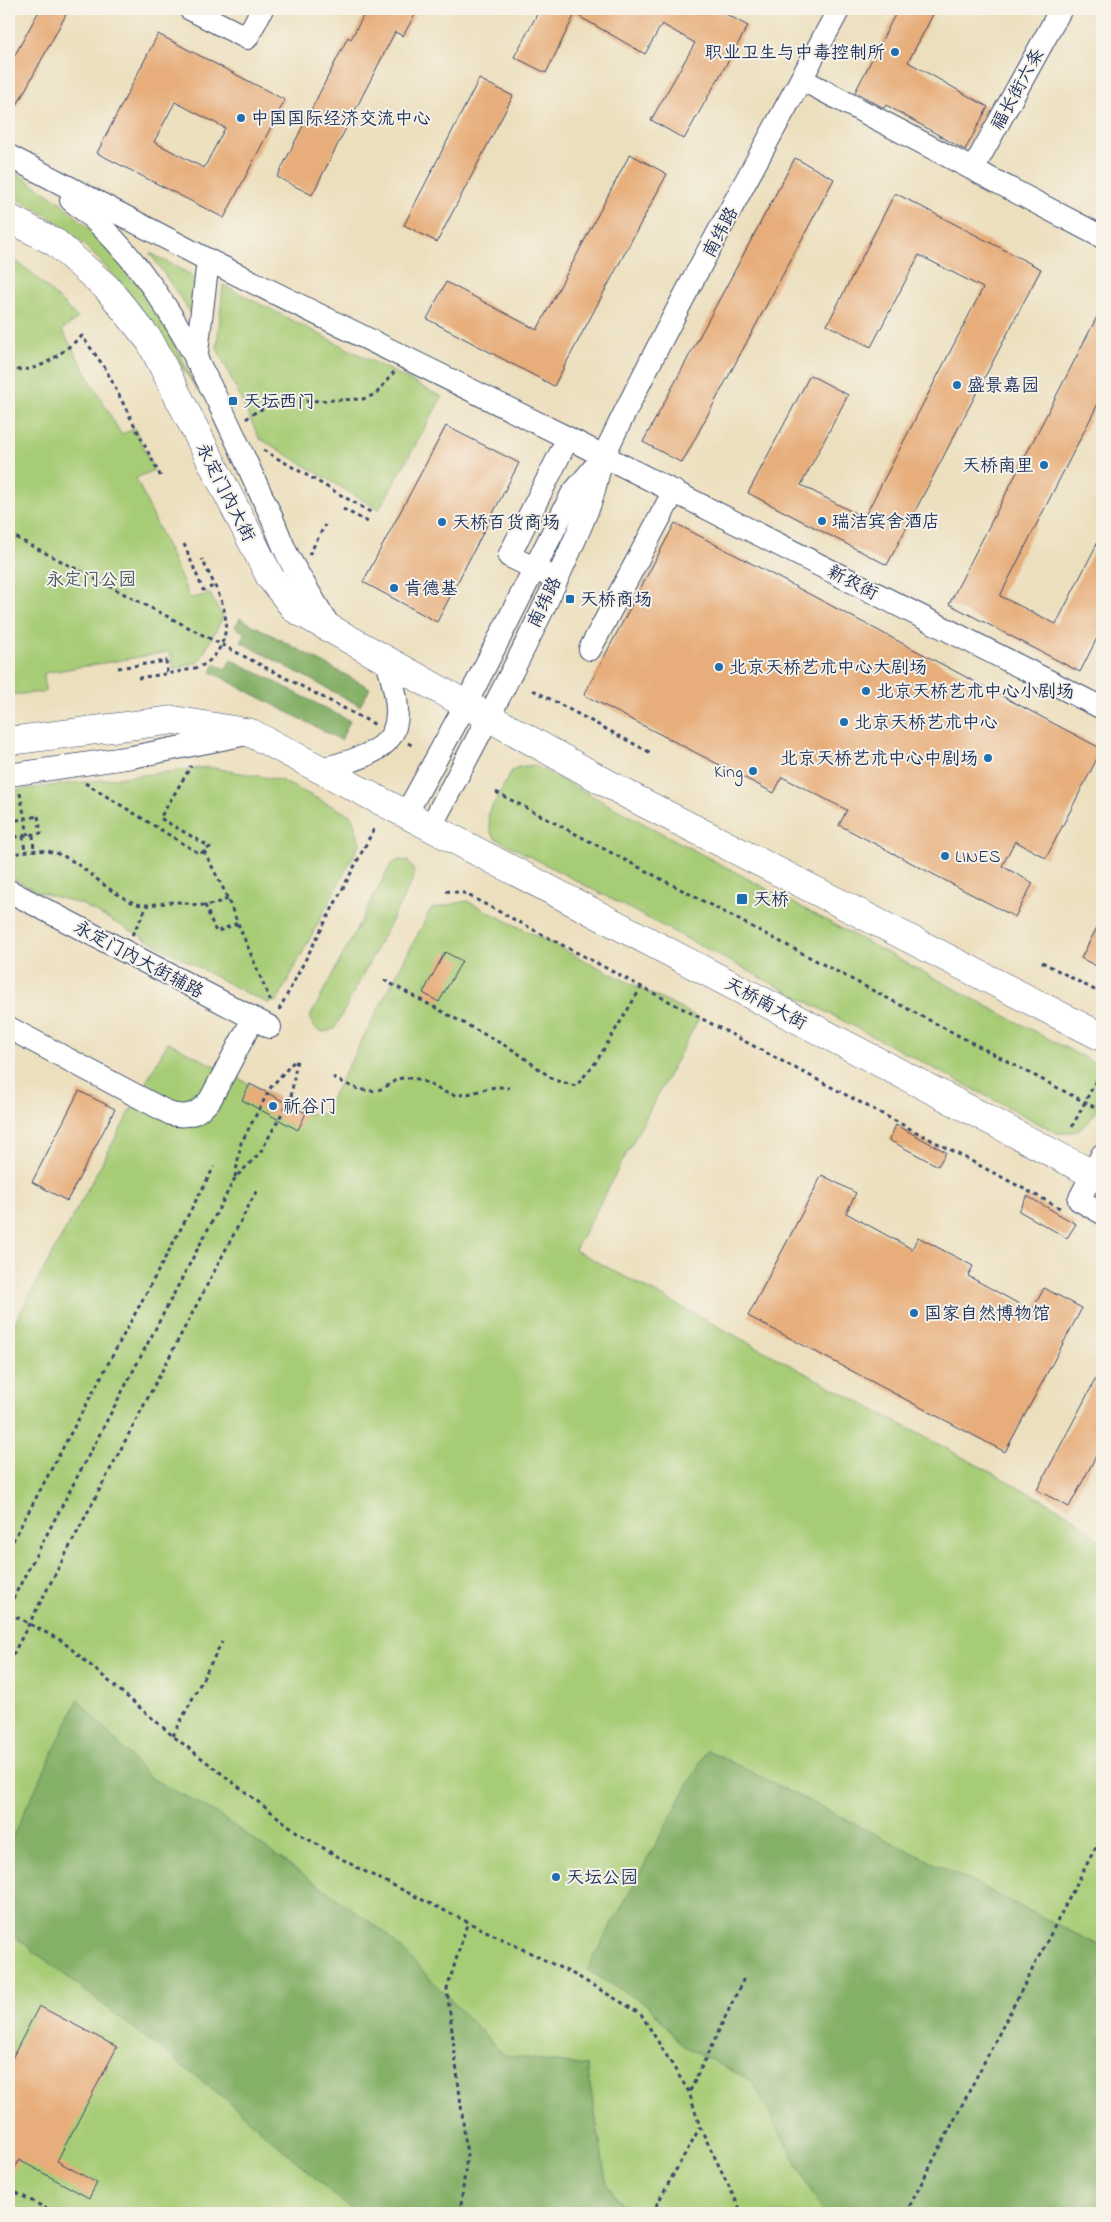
<svg xmlns="http://www.w3.org/2000/svg" width="1111" height="2222" viewBox="0 0 1111 2222" font-family="'Indie Flower','LXGW WenKai TC',sans-serif">
	<style>
		.green { fill: #a7cc76; stroke: #617e6a }
		.forest { fill: #85b067; stroke: #507062 }
		.building { fill: #e7ad7a; fill-rule: evenodd }
		.lines { fill: none; stroke-linecap: round; stroke-linejoin: round }
		.minor-casing { stroke: #3a496c; stroke-width: 24 }
		.major-casing { stroke: #3a496c; stroke-width: 29 }
		.path { stroke: #3a496c; stroke-width: 3; stroke-dasharray: 4 4; stroke-linecap: butt }
		.minor { stroke: #fff; stroke-width: 22 }
		.major { stroke: #fff; stroke-width: 28 }
		.poi-dot { fill: #1f6fb2; stroke: #f7f3e8; stroke-width: 2 }
		.labels { text-anchor: middle; stroke-width: 4; stroke-linejoin: round; paint-order: stroke }
		.poi-label { font-size: 18px; fill: #1b2f5e; stroke: #f7f3e8; text-anchor: start }
		.street-label { font-size: 18px; fill: #1b2f5e; stroke: #f7f3e8 }
		.park-label { font-size: 18px; fill: #3e5664; stroke: #f7f3e8 }
	</style>
	<rect width="100%" height="100%" fill="#f7f3e8"/>
	<filter id="ink" filterUnits="userSpaceOnUse"><feTurbulence type="fractalNoise" baseFrequency=".02" numOctaves="2"/><feDisplacementMap in="SourceGraphic" scale="10" xChannelSelector="R" yChannelSelector="G"/><feConvolveMatrix kernelMatrix="1 2 1 2 8 2 1 2 1" color-interpolation-filters="sRGB"/></filter>
	<filter id="wash" filterUnits="userSpaceOnUse"><feTurbulence type="fractalNoise" baseFrequency=".0096" numOctaves="4" result="noise"/><feDisplacementMap in="SourceGraphic" scale="20" xChannelSelector="R" yChannelSelector="G"/><feGaussianBlur stdDeviation="1.12" result="paint"/><feColorMatrix in="noise" values="0 0 0 0 0 0 0 0 0 0 0 0 0 0 0 0 0 1.4 0 .05"/><feComposite in="paint" operator="in"/></filter>
	<g filter="url(#wash)">
		<rect width="100%" height="100%" fill="#ecdfbd"/>
		<!-- green -->
		<path class="green" d="M9 168 60 202 102 240 152 301 198 391C160 334 122 278 71 233 53 218 29 205 9 194Z
			M150 253 197 278 194 318Z
			M9 256 31 272 78 318 62 330 121 434 135 429 154 470 136 478 190 598 210 594 223 617 199 662 174 669 169 652 44 673 45 692 9 695Z
			M223 285 442 397 379 510 259 438 217 348Z
			M534 765 1096 1064 1102 1069C1102 1100 1096 1136 1057 1133L495 838 491 833 488 814 511 772 518 767Z
			M208 767 280 780 352 816 360 843 277 1001 268 1003 248 994 81 904 38 892 9 876V791Z
			M399 860 408 861 413 868 414 877 335 1028C323 1036 313 1031 310 1017L391 864Z
			M467 901 699 1018 575 1250 1069 1514 1102 1542V2213H9V1333L168 1042 306 1113 323 1114 431 909Z"/>
		<!-- forest -->
		<path class="forest" d="M240 618 370 688 360 706 241 642 245 633 235 627Z
			M231 659 350 721 341 740 211 672 215 664 226 669Z
			M78 1700 149 1777 213 1811 386 1933 504 2055 587 2066 607 2185 630 2213H355L228 2101 9 1932V1844Z
			M707 1750 1102 1947V2213H823L752 2081 682 2045 649 2006 587 1970Z"/>
		<g id="blocks">
			<!-- building -->
			<path class="building" d="M40 9H69L9 120V66Z
				M367 9H418L403 36 395 32 312 195 277 177 348 37 351 39Z
				M540 9H717L748 26 684 139 651 120 695 43 662 24 645 54 575 14 546 73 514 57Z
				M898 9H936L908 62 988 107 965 150 886 105 884 108 855 92Z
				M158 34 285 100 224 218 97 153ZM175 102 225 128 204 168 154 142Z
				M479 79 513 96 437 242 404 225Z
				M630 154 667 174 554 386 427 319 446 282 537 330Z
				M795 158 834 179 682 463 643 442Z
				M895 193 1041 269 887 565 748 493 810 375 848 395 801 485 864 518 983 288 919 255 871 347 827 325Z
				M1102 307V396L1000 596 1056 624 1102 534V628L1080 672 949 604Z
				M446 426 519 463 437 622 363 582Z
				M675 523 1102 749 1046 858 1015 841 1002 866 1033 883 1015 917 839 825 847 810 782 777 774 793 584 695Z
				M1102 918V969L1081 958Z
				M445 952 462 961 439 1002 423 993Z
				M250 1084 306 1113 298 1130 242 1100Z
				M79 1091 115 1109 67 1201 32 1182Z
				M896 1125 946 1152 938 1166 889 1140Z
				M822 1175 856 1193 846 1213 912 1249 918 1237 973 1266 968 1276 1032 1311 1044 1288 1082 1308 1005 1452 748 1316Z
				M1027 1196 1076 1224 1067 1238 1019 1211Z
				M1102 1367V1445L1069 1507 1037 1490Z
				M39 2006 117 2047 57 2161 97 2183 89 2198 19 2160 9 2180V2064Z"/>
		</g>
	</g>
	<g filter="url(#ink)">
		<use href="#blocks" fill-opacity="0" stroke="#3a496c" stroke-width="1"/>
		<g class="lines">
			<defs>
				<path id="minor" d="M190 9 247 38 262 9
					M801 79 1102 237
					M9 156 208 260 568 438 1102 708
					M973 169 1061 9
					M71 200C166 273 215 395 264 501 274 520 280 541 290 560 303 583 317 606 331 629
					M196 361 208 260
					M548 575 509 556 568 438
					M590 649 674 491
					M321 769C395 751 411 737 386 659
					M9 775 132 757 247 734
					M406 814 466 704 572 494 599 462
					M430 828C486 722 544 616 589 506 596 489 597 470 605 453 678 302 760 156 839 9
					M9 891 270 1027
					M9 1028 171 1114C188 1118 198 1114 210 1100L253 1019
					M1102 1155 1079 1200 1102 1213"/>
				<path id="major" d="M9 218 56 243 107 288 150 341 270 577 295 609 630 796 1102 1037
					M9 741 174 720 251 733 1102 1179"/>
			</defs>
			<!-- minor casing -->
			<use href="#minor" class="minor-casing"/>
			<!-- major casing -->
			<use href="#major" class="major-casing"/>
			<!-- path -->
			<path class="path" d="M9 368C38 376 61 353 82 336L105 368 162 479
				M246 419 257 411 282 402 363 399 376 394 394 372
				M263 450 372 513
				M343 509 368 522
				M9 534 376 725
				M184 544 203 590 214 586
				M309 555 325 525
				M118 668 166 661 167 673
				M138 678C157 675 177 673 195 668 206 665 213 659 219 649 237 618 215 588 202 559
				M533 690 651 753
				M408 743 415 747
				M85 783 200 854 210 847 160 818 191 766
				M496 792 1096 1108
				M20 793 28 835
				M38 816 41 833 15 837 12 821Z
				M33 835 34 852
				M23 836 25 852
				M204 851 223 888 271 1002
				M9 856C69 834 86 882 134 903 147 908 162 902 176 902 185 902 196 906 206 905 213 905 221 901 228 899
				M446 891 464 893 1062 1209
				M205 905 216 932 238 923
				M132 935 148 905
				M1042 962 1102 994
				M384 980 515 1051 554 1080 576 1086 596 1062 642 986
				M1100 993 1102 988
				M279 1010 374 829
				M333 1077C347 1085 367 1096 383 1088 396 1082 394 1077 410 1078 426 1078 441 1095 457 1095 477 1095 487 1084 509 1088
				M1072 1127 1101 1071
				M235 1177 241 1143 271 1087 296 1059
				M9 1548 214 1167
				M9 1606 235 1178 260 1153 291 1097 297 1059
				M9 1613 62 1641 173 1736 301 1835 356 1867 577 1976 641 2014 689 2092 700 2127 742 2213
				M9 1662 257 1190
				M173 1736 222 1642
				M690 2091 744 1978
				M9 2189 55 2213
				M460 2213 467 2155 447 1989 468 1921
				M652 2213 700 2127
				M906 2213 1102 1835"/>
			<!-- minor -->
			<use href="#minor" class="minor"/>
			<!-- major -->
			<use href="#major" class="major"/>
		</g>
	</g>
	<!-- markers -->
	<g class="poi-dot">
		<circle cx="895" cy="52" r="5"/>
		<circle cx="241" cy="118" r="5"/>
		<circle cx="957" cy="385" r="5"/>
		<rect x="228" y="396" width="10" height="10" rx="2.5"/>
		<circle cx="1044" cy="465" r="5"/>
		<circle cx="822" cy="521" r="5"/>
		<circle cx="442" cy="522" r="5"/>
		<circle cx="394" cy="588" r="5"/>
		<rect x="565" y="594" width="10" height="10" rx="2.5"/>
		<circle cx="719" cy="667" r="5"/>
		<circle cx="866" cy="691" r="5"/>
		<circle cx="844" cy="722" r="5"/>
		<circle cx="988" cy="758" r="5"/>
		<circle cx="753" cy="771" r="5"/>
		<circle cx="945" cy="856" r="5"/>
		<rect x="736" y="893" width="12" height="12" rx="2.5"/>
		<circle cx="273" cy="1106" r="5"/>
		<circle cx="914" cy="1313" r="5"/>
		<circle cx="556" cy="1877" r="5"/>
	</g>
	<g class="labels">
		<!-- poi labels -->
		<g class="poi-label">
			<text x="885" y="58" text-anchor="end">职业卫生与中毒控制所</text>
			<text x="251" y="124">中国国际经济交流中心</text>
			<text x="967" y="391">盛景嘉园</text>
			<text x="243" y="407">天坛西门</text>
			<text x="1034" y="471" text-anchor="end">天桥南里</text>
			<text x="832" y="527">瑞洁宾舍酒店</text>
			<text x="452" y="528">天桥百货商场</text>
			<text x="404" y="594">肯德基</text>
			<text x="580" y="605">天桥商场</text>
			<text x="729" y="673">北京天桥艺术中心大剧场</text>
			<text x="876" y="697">北京天桥艺术中心小剧场</text>
			<text x="854" y="728">北京天桥艺术中心</text>
			<text x="978" y="764" text-anchor="end">北京天桥艺术中心中剧场</text>
			<text x="743" y="777" text-anchor="end">King</text>
			<text x="955" y="862">LINES</text>
			<text x="753" y="905">天桥</text>
			<text x="283" y="1112">祈谷门</text>
			<text x="924" y="1319">国家自然博物馆</text>
			<text x="566" y="1883">天坛公园</text>
		</g>
		<!-- street labels -->
		<g class="street-label">
			<text transform="translate(1017 89) rotate(-61)" y="6">福长街六条</text>
			<text transform="translate(720 232) rotate(-62)" y="6">南纬路</text>
			<text transform="translate(226 492) rotate(63)" y="6">永定门内大街</text>
			<text transform="translate(853 582) rotate(27)" y="6">新农街</text>
			<text transform="translate(544 602) rotate(-64)" y="6">南纬路</text>
			<text transform="translate(139 959) rotate(28)" y="6">永定门内大街辅路</text>
			<text transform="translate(766 1003) rotate(28)" y="6">天桥南大街</text>
		</g>
		<!-- park labels -->
		<g class="park-label">
			<text x="91" y="585">永定门公园</text>
		</g>
	</g>
	<!-- margin -->
	<rect width="1111" height="2222" fill="none" stroke="#f7f3e8" stroke-width="30"/>
</svg>
